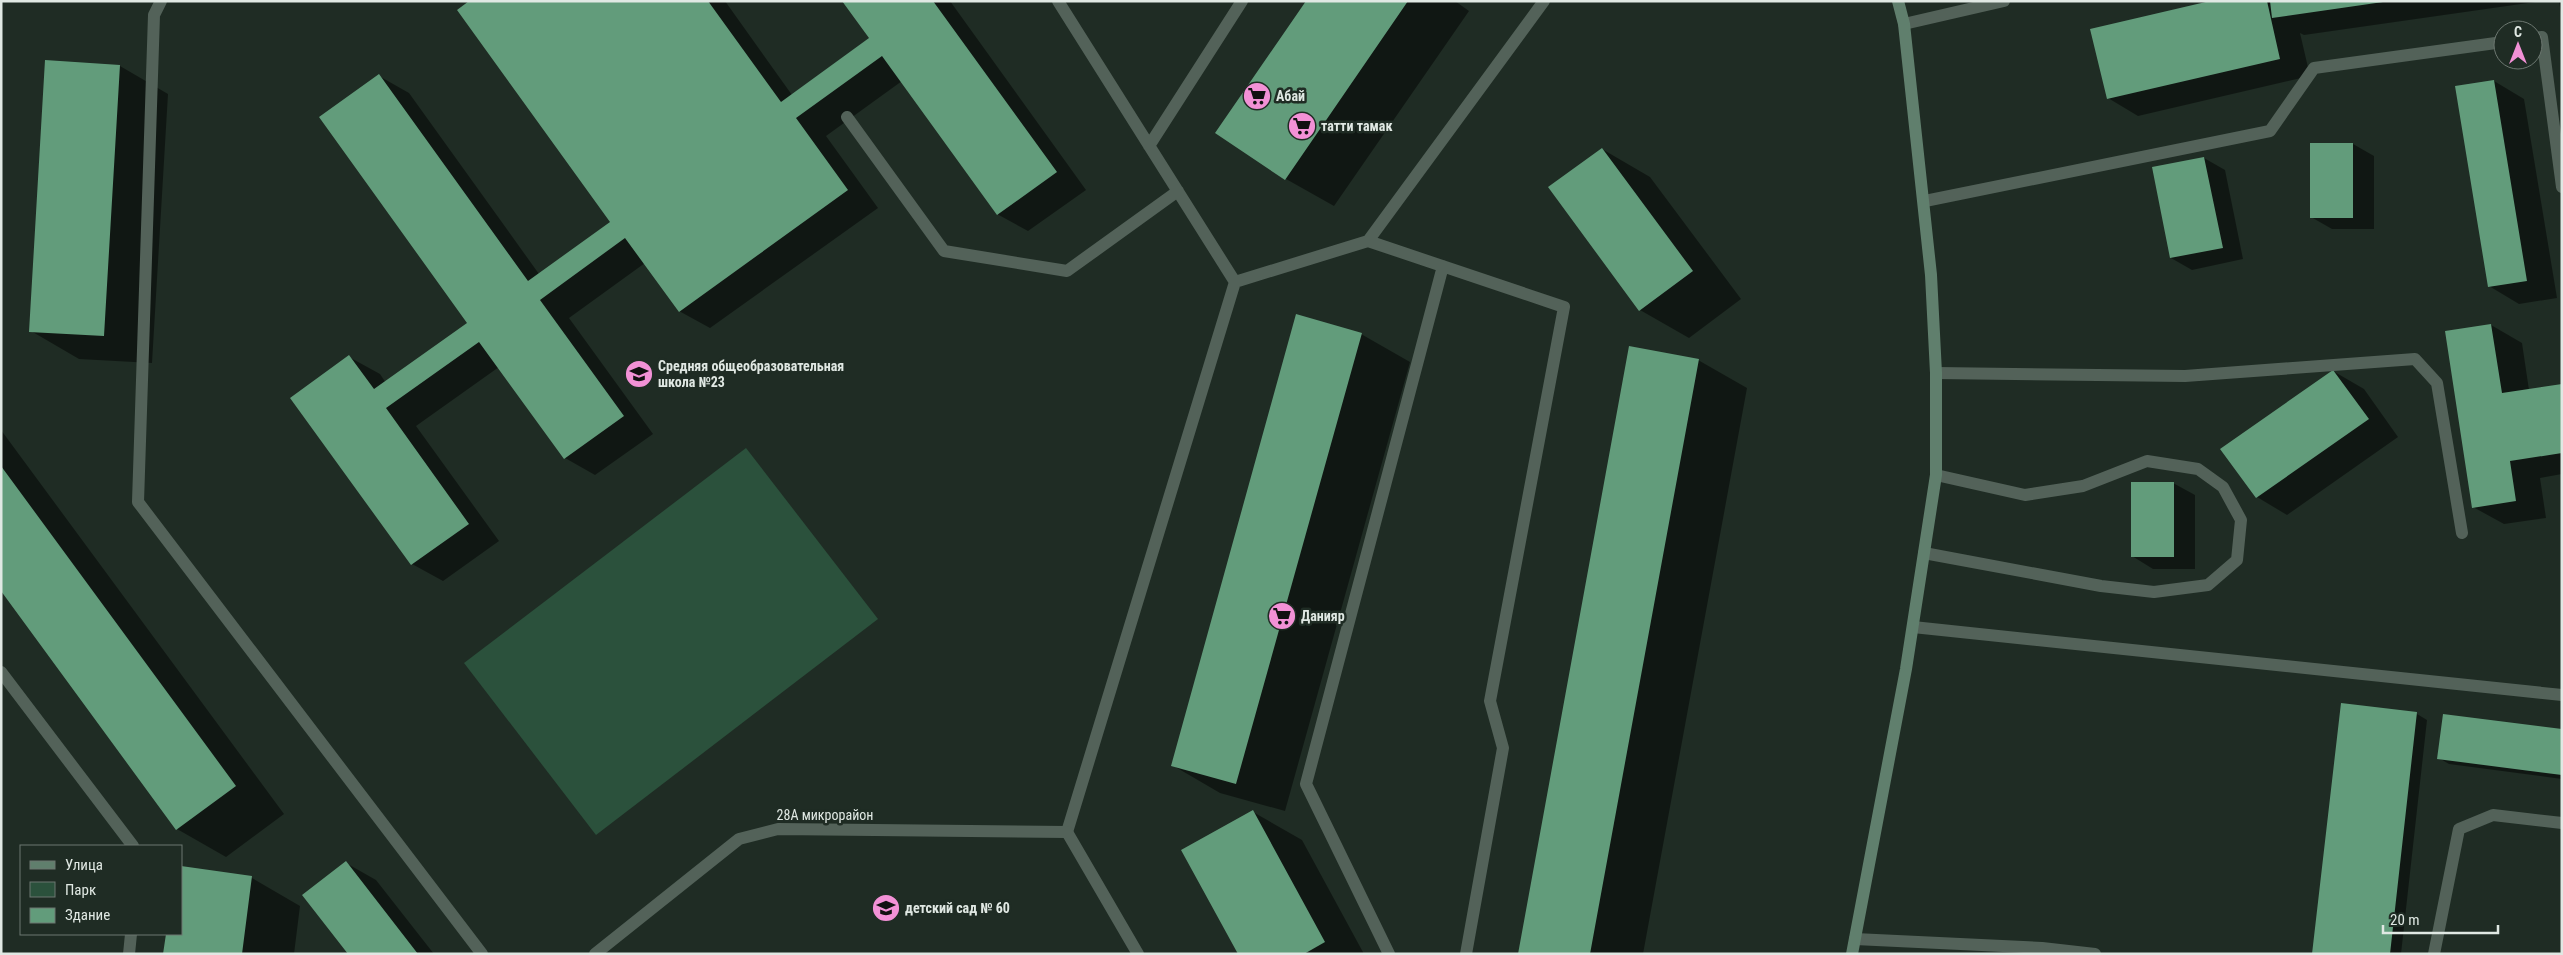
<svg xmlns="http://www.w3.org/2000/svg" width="2563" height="955" viewBox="0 0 2563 955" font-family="'Roboto Condensed',sans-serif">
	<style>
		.green { fill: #2b513c }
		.shadow { fill: #0007 }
		.building { fill: #629c7b }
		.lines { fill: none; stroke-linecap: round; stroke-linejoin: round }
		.service { stroke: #536259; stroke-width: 12 }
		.minor { stroke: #536259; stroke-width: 12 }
		.secondary { stroke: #607f6d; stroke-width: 12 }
		.labels { text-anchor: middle; stroke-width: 5; stroke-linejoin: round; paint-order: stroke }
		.poi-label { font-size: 14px; font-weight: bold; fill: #e0e8e3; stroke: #1f2c24; text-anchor: start }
		.street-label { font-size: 14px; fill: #e0e8e3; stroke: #1f2c24 }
	</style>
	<rect width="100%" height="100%" fill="#1f2c24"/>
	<!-- green -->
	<path class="green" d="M746 448 878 619 596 835 464 663Z"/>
	<!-- shadow -->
	<path class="shadow" d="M471 1H725L792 95 871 39 844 1H950L1086 190 1028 231 997 214 902 81 826 136 878 208 710 328 679 311 645 263 569 318 653 434 595 475 565 458 499 367 416 426 499 541 443 581 412 564 349 357 380 374 386 383 469 323 379 76 409 93 539 274 612 222Z
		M1307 1H1455L1469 11 1334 206 1286 179Z
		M2216 1H2542L2304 35 2300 33 2310 76 2138 116 2108 98Z
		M2559 1H2562V19Z
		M120 66 168 94 152 363 79 359 31 331Z
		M2494 81 2524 99 2557 298 2519 304 2489 286Z
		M2353 144 2374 156V229H2332L2311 217Z
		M1602 149 1650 177 1741 299 1689 338 1640 310Z
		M2204 158 2225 170 2243 259 2192 270 2171 258Z
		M2491 325 2522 343 2529 390 2562 385V474L2540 478 2546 518 2504 524 2473 507Z
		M1361 334 1410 362 1285 811 1220 793 1172 765Z
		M1698 360 1747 388 1643 954H1519Z
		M2333 371 2364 389 2398 437 2287 515 2257 497Z
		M1 430 284 814 226 857 177 829 1 589Z
		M2173 483 2195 495V569H2153L2132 556Z
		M2417 714 2427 720 2401 954H2314Z
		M2562 731V779L2449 764 2439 758Z
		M1253 812 1302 840 1364 954H1239Z
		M346 863 376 880 434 954H350Z
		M252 878 300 906 294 954H164L167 934H181Z"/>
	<!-- building -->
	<path class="building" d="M469 1H708L781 102 869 38 842 1H933L1057 172 997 215 882 56 796 118 848 190 679 312 625 238 540 300 624 416 564 459 479 342 386 408 469 524 411 565 290 398 349 355 374 389 467 323 319 117 379 74 528 281 610 222 457 10Z
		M1306 1H1408L1285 180 1215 133Z
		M2210 1H2267L2280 59 2107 99 2090 29Z
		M2270 1H2383V2L2272 18Z
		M45 60 120 65 104 336 29 332Z
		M2494 80 2527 281 2488 287 2455 86Z
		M2310 143H2353V218H2310Z
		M1602 148 1693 271 1639 311 1548 187Z
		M2204 157 2223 248 2170 258 2152 167Z
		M1296 314 1362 333 1236 784 1171 766Z
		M2491 324 2502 393 2562 384V453L2510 461 2516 501 2472 508 2445 331Z
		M1629 346 1699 359 1590 954H1518Z
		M2333 370 2369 419 2256 498 2220 449Z
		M1 466 236 786 176 830 1 591Z
		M2131 482H2174V557H2131Z
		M2341 703 2417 712 2390 954H2312Z
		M2443 714 2562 729V775L2437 759Z
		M1253 810 1325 942 1304 954H1238L1181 850Z
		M346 861 418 954H348L302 895Z
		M181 866 252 876 242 954H163L166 934H181Z"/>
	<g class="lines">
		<!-- service -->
		<path class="service" d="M161 1 154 15 138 502 482 954
			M1058 1 1235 282 1067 832
			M1904 24 2004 1
			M2533 38 2542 37 2562 187
			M847 117 944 251 1067 271 1178 191
			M1149 146 1242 1
			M1925 201 2270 131 2314 68 2503 42
			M1368 241 1544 1
			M1235 282 1368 241 1564 307 1490 701 1503 748 1466 954
			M1936 373 2185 376 2415 359 2437 383 2462 533
			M1924 553 2101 586 2154 592 2208 585 2237 560 2241 520 2223 487 2198 469 2147 461 2083 486 2025 495 1936 475
			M1913 627 2562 695
			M1 672 133 846
			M1855 939 2042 948 2095 954
			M129 954 131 934
			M1389 954 1306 784 1443 266
			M2434 954 2459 829 2493 815 2562 823"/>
		<!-- minor -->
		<path class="minor" d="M595 954 739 839 778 829 1067 832 1138 954"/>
		<!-- secondary -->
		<path class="secondary" d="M1852 954 1906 669 1936 475V373L1931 275 1904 24 1898 1"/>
	</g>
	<!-- icons -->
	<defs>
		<symbol id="supermarket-disc" viewBox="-11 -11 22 22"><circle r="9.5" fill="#f291d6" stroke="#1f2c24"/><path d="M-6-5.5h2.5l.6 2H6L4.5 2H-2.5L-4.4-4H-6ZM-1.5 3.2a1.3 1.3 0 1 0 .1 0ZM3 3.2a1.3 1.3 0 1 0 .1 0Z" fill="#111"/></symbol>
		<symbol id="school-disc" viewBox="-11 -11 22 22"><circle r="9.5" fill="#f291d6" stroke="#1f2c24"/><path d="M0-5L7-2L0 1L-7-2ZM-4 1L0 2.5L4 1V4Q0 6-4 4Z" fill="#111"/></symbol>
	</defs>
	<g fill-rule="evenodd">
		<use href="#supermarket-disc" x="1241" y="80" width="32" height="32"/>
		<use href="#supermarket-disc" x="1286" y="110" width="32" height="32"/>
		<use href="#school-disc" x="623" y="358" width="32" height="32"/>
		<use href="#supermarket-disc" x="1266" y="600" width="32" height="32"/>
		<use href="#school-disc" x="870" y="892" width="32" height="32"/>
	</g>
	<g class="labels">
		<!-- poi labels -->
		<g class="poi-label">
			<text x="1276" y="101">Абай</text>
			<text x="1321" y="131">татти тамак</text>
			<text x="658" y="371">Средняя общеобразовательная<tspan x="658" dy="16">школа №23</tspan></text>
			<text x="1301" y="621">Данияр</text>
			<text x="905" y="913">детский сад № 60</text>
		</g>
		<!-- street labels -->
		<g class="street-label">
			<text x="825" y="820">28А микрорайон</text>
		</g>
	</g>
	<!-- border -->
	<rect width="2563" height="955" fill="none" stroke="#e0e8e3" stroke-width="5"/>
	<!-- legend -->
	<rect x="20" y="845" width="162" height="90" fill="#1f2c24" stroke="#6c7770"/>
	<rect x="30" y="861" width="25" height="8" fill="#607f6d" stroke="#6c7770"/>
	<text x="65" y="870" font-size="15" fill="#e0e8e3">Улица</text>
	<rect x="30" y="882" width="25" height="15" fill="#2b513c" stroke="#6c7770"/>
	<text x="65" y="895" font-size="15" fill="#e0e8e3">Парк</text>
	<rect x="30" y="908" width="25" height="15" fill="#629c7b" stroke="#6c7770"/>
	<text x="65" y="920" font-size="15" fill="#e0e8e3">Здание</text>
	<!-- north arrow -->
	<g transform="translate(2518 45)"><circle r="24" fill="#1f2c24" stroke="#6c7770"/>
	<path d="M0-4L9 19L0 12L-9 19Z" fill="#f291d6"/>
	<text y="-8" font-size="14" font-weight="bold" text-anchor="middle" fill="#e0e8e3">С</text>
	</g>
	<!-- scale -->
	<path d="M2383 925v8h115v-8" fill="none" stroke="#e0e8e3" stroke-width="2.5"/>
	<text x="2390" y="925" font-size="15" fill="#e0e8e3" stroke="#1f2c24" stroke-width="4" paint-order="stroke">20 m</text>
</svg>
